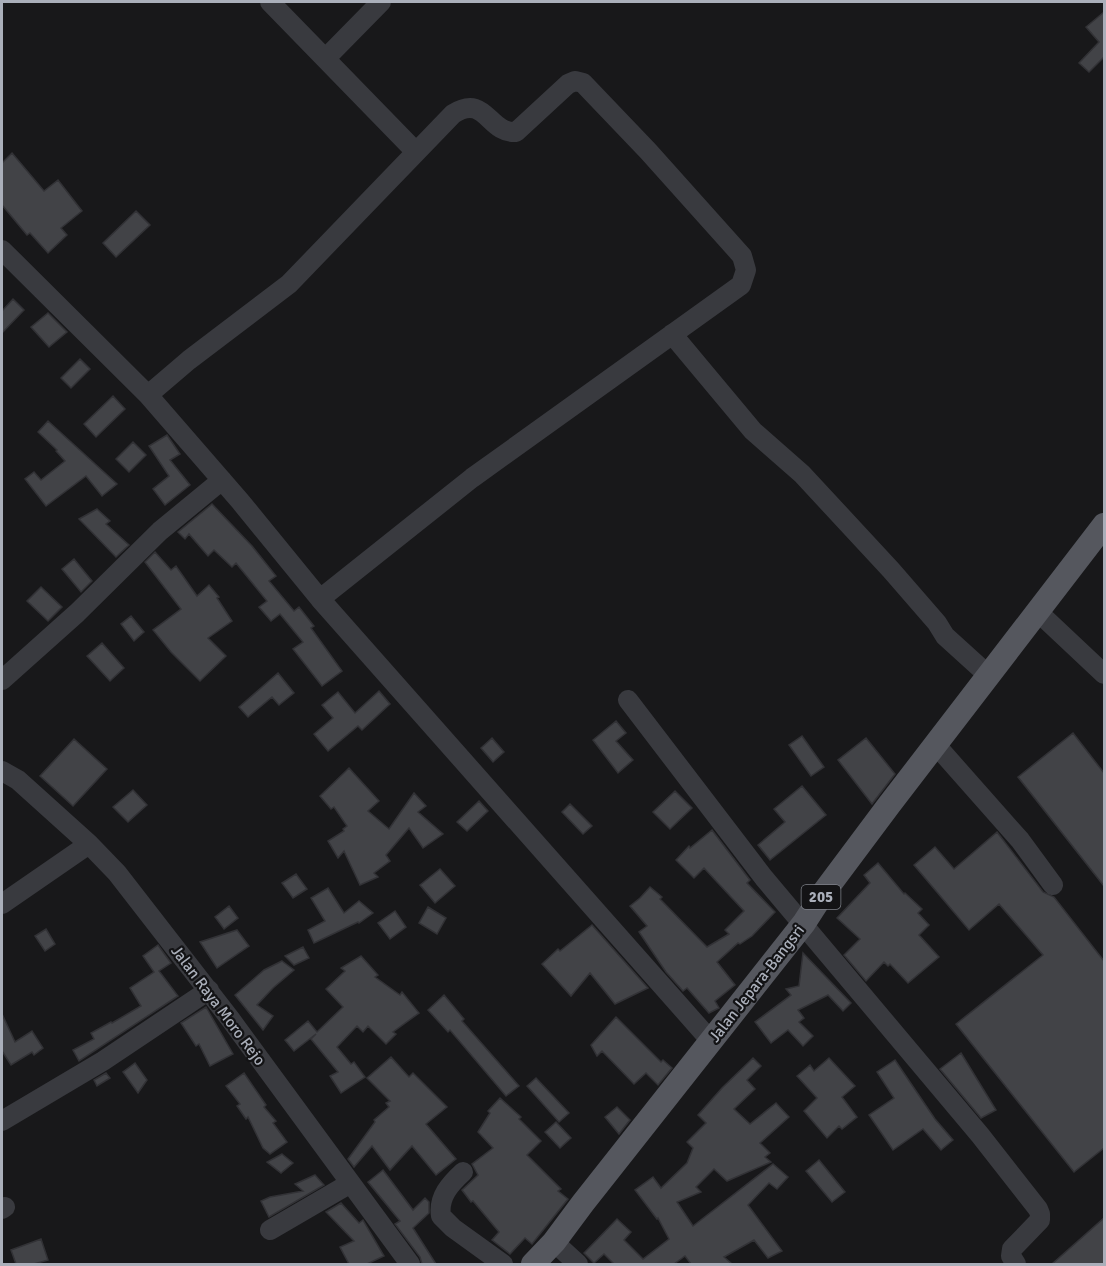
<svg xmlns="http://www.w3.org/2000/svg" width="1106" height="1266" viewBox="0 0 1106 1266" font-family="Signika,sans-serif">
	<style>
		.building { fill: #424347; stroke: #323236; stroke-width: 1.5 }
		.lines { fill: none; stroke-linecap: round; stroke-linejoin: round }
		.minor { stroke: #393a3f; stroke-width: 20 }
		.major { stroke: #55575e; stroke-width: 24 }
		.labels { text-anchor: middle; stroke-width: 4.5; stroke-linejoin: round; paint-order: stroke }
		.shield { fill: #131315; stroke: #7d8088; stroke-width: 1.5 }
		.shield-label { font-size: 15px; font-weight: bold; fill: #aaafba }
		.street-label { font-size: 16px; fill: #aaafba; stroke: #131315 }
	</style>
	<rect width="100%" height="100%" fill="#18181a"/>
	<!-- building -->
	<path class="building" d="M1104 12V57L1089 72 1079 63 1099 42 1086 27Z
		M12 153 44 191 58 180 82 211 61 228 67 235 48 253 30 233 27 235 2 205V163Z
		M136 211 150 225 116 257 103 243Z
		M13 299 24 310 2 333V311Z
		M48 313 67 332 49 347 31 327Z
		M80 359 90 369 71 388 61 378Z
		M113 396 125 409 96 437 84 424Z
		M48 421 117 484 102 496 86 476 46 506 25 479 34 472 41 480 65 461 56 451 57 450 38 432Z
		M167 435 180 454 170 460 190 485 165 505 153 489 169 476 149 446Z
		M133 442 146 455 129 472 116 459Z
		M212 504 252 546 276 576 269 581 294 611 299 607 314 626 311 628 342 671 322 686 293 649 303 642 280 614 271 621 259 607 267 601 236 563 232 567 214 550 208 556 189 534 185 539 178 532Z
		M97 509 110 521 106 524 129 545 116 557 79 519Z
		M155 552 171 570 176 566 197 596 209 585 219 597 217 598 232 621 208 638 226 656 200 681 171 652 153 630 181 609 145 562Z
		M74 559 92 581 81 592 62 569Z
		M41 587 62 607 48 621 27 601Z
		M131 616 144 632 134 641 121 624Z
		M102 643 124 668 110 681 87 656Z
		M278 673 294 693 279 705 272 697 248 717 239 707Z
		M379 691 390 704 362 730 358 726 328 751 314 734 333 718 322 705 338 692 355 713Z
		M616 721 626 733 616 741 633 760 618 773 593 740Z
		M1073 733 1104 773V886L1018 777Z
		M802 736 824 767 811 776 789 745Z
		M492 738 504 752 493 762 481 748Z
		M866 738 895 774 872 804 838 760Z
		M74 739 107 769 73 806 40 776Z
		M349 768 379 801 368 811 389 829 414 793 426 806 418 812 443 834 423 848 409 828 386 855 390 861 374 873 378 877 360 885 344 851 338 858 328 841 344 831 343 829 347 826 334 807 331 809 320 796Z
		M802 786 826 815 770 860 758 845 785 822 774 809Z
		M133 790 147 805 128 822 113 807Z
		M675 791 692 808 670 829 653 812Z
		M479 801 488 811 467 831 457 822Z
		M570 804 592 826 583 834 562 812Z
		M712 830 750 880 747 883 775 912 752 936 740 944 738 943 717 962 735 985 715 1001 719 1008 709 1013 687 988 683 991 666 972 639 932 647 926 630 906 640 898 650 887 662 897 660 899 707 947 729 934 725 930 744 911 704 868 694 878 676 860 689 846 690 848Z
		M997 832 1043 892 1054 897 1104 961V1148L1074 1172 956 1024 1043 955 999 904 969 930 914 865 935 847 954 869Z
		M878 863 904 894 905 893 922 909 918 913 929 925 919 935 939 957 908 983 890 964 888 966 884 962 866 981 844 955 860 939 837 918 870 883 864 875Z
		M440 869 455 886 435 903 420 885Z
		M296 874 307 889 293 898 282 883Z
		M328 888 344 913 359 901 373 913 359 923 358 922 314 943 308 930 325 921 311 898Z
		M229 906 238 918 224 929 215 917Z
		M428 907 446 918 437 934 419 923Z
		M395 911 406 927 390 939 378 923Z
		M592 925 648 988 615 1004 590 973 571 996 542 964 558 949 560 951Z
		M46 929 55 944 45 951 35 936Z
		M237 930 249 946 217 968 200 942Z
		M158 945 171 963 159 971 178 996 79 1061 73 1050 94 1039 91 1033 111 1022 112 1023 141 1006 130 988 154 972 143 956Z
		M303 947 309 958 294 965 285 956Z
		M803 953 851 1003 843 1011 828 995 798 1010 804 1018 799 1022 813 1036 803 1046 788 1030 771 1043 755 1022 791 995 786 989 799 986Z
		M361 956 378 975 375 977 400 995 402 992 419 1013 393 1032 396 1034 386 1044 368 1026 363 1032 357 1026 337 1047 351 1064 354 1062 365 1077 341 1093 330 1076 338 1072 311 1039 316 1034 294 1051 285 1040 308 1021 317 1032 343 1007 326 989 345 971 341 968Z
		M282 961 294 970 273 988 257 1005 273 1016 263 1030 235 995 264 970Z
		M444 995 464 1019 462 1021 519 1086 506 1096 450 1030 448 1032 428 1010Z
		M206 1007 233 1054 210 1066 199 1044 196 1046 181 1023Z
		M2 1014 15 1042 32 1031 43 1048 34 1055 32 1052 11 1065 2 1051Z
		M616 1017 661 1062 663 1060 672 1068 658 1085 646 1073 634 1084 602 1051 597 1056 591 1045Z
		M961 1053 996 1110 981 1118 940 1069Z
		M391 1057 409 1077 413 1073 447 1107 426 1124 456 1159 436 1175 412 1146 390 1170 372 1146 354 1167 348 1159 375 1122 374 1120 389 1107 386 1103 390 1101 367 1078Z
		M753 1058 761 1066 747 1080 755 1089 734 1109 750 1124 776 1103 789 1117 760 1143 770 1153 765 1157 771 1162 727 1181 714 1169 696 1187 701 1192 677 1202 693 1226 773 1164 788 1177 777 1189 769 1183 748 1205 782 1251 768 1258 754 1240 724 1257 732 1264H691L685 1256 674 1264H614L604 1254 594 1263 584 1253 617 1219 631 1232 624 1240 643 1259 669 1239 658 1218 657 1219 635 1190 653 1177 661 1188 687 1163 693 1148 687 1142 706 1123 698 1115 722 1088Z
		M829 1058 855 1086 842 1097 857 1117 842 1129 839 1126 827 1138 804 1111 817 1098 797 1076 810 1065 814 1071Z
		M895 1060 935 1119 953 1140 941 1150 923 1129 893 1150 869 1115 894 1098 877 1072Z
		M135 1063 147 1080 138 1093 123 1072Z
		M106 1073 110 1078 97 1086 94 1080Z
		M244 1073 266 1105 264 1107 276 1121 273 1123 287 1142 270 1154 263 1148 248 1117 246 1119 237 1106 240 1104 226 1086Z
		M536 1078 569 1113 559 1122 527 1086Z
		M500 1098 521 1117 519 1119 541 1141 527 1155 561 1189 558 1191 568 1199 532 1244 525 1238 510 1254 492 1240 499 1232 473 1201 471 1202 462 1190 478 1175 472 1164 493 1148 478 1132 490 1113 488 1111Z
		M617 1107 630 1120 619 1134 605 1117Z
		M556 1122 571 1138 560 1148 545 1132Z
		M282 1154 293 1163 281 1173 267 1162Z
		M819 1160 845 1192 832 1202 806 1171Z
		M383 1170 413 1210 425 1198 429 1202V1213L413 1228 436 1264H422L420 1257 395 1224 400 1221 368 1182Z
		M315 1175 324 1185 269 1217 261 1201 270 1197 303 1191 295 1184Z
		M341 1203 359 1223 363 1220 384 1256 367 1264H349L340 1247 354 1241 326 1212Z
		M1104 1218V1264H1052Z
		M41 1239 48 1260 34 1264H16L11 1250Z"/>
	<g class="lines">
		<!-- minor -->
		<path class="minor" d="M270 2 416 152
			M326 58 381 2
			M2 250 148 395 240 501 320 599 711 1041
			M672 334 753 431 802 474 891 570 937 623 945 636 988 675
			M148 395 189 360 289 284 453 114C486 93 488 134 516 132L568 84 575 81 583 83 648 151 742 256 746 270 741 285 472 478 320 599
			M1037 611 1104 674
			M2 680 77 613 160 531 222 480
			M628 700 764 878 980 1135 1038 1209 1040 1214V1220L1012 1249 1011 1256 1016 1264
			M935 744 1020 840 1053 885
			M2 771 18 780 89 844 117 873 231 1020 410 1264
			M2 904 89 844
			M2 1121 103 1061 209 990
			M463 1172C450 1184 438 1197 441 1216L453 1228 503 1264
			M2 1209 5 1207
			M270 1230 349 1184
			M554 1242 578 1264"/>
		<!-- major -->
		<path class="major" d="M533 1264 554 1242 583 1203 804 923 824 892 889 805 1104 525"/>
	</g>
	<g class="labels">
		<!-- shield labels -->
		<rect class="shield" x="801.5" y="885" width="39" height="24" rx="4.5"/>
		<g class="shield-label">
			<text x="821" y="902">205</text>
		</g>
		<!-- street labels -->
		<g class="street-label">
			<text transform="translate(756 983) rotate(-52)" y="6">Jalan Jepara-Bangsri</text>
			<text transform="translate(219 1005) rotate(53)" y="6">Jalan Raya Moro Rejo</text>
		</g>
	</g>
	<!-- border -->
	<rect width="1106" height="1266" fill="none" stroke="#aaafba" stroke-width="6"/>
</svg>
